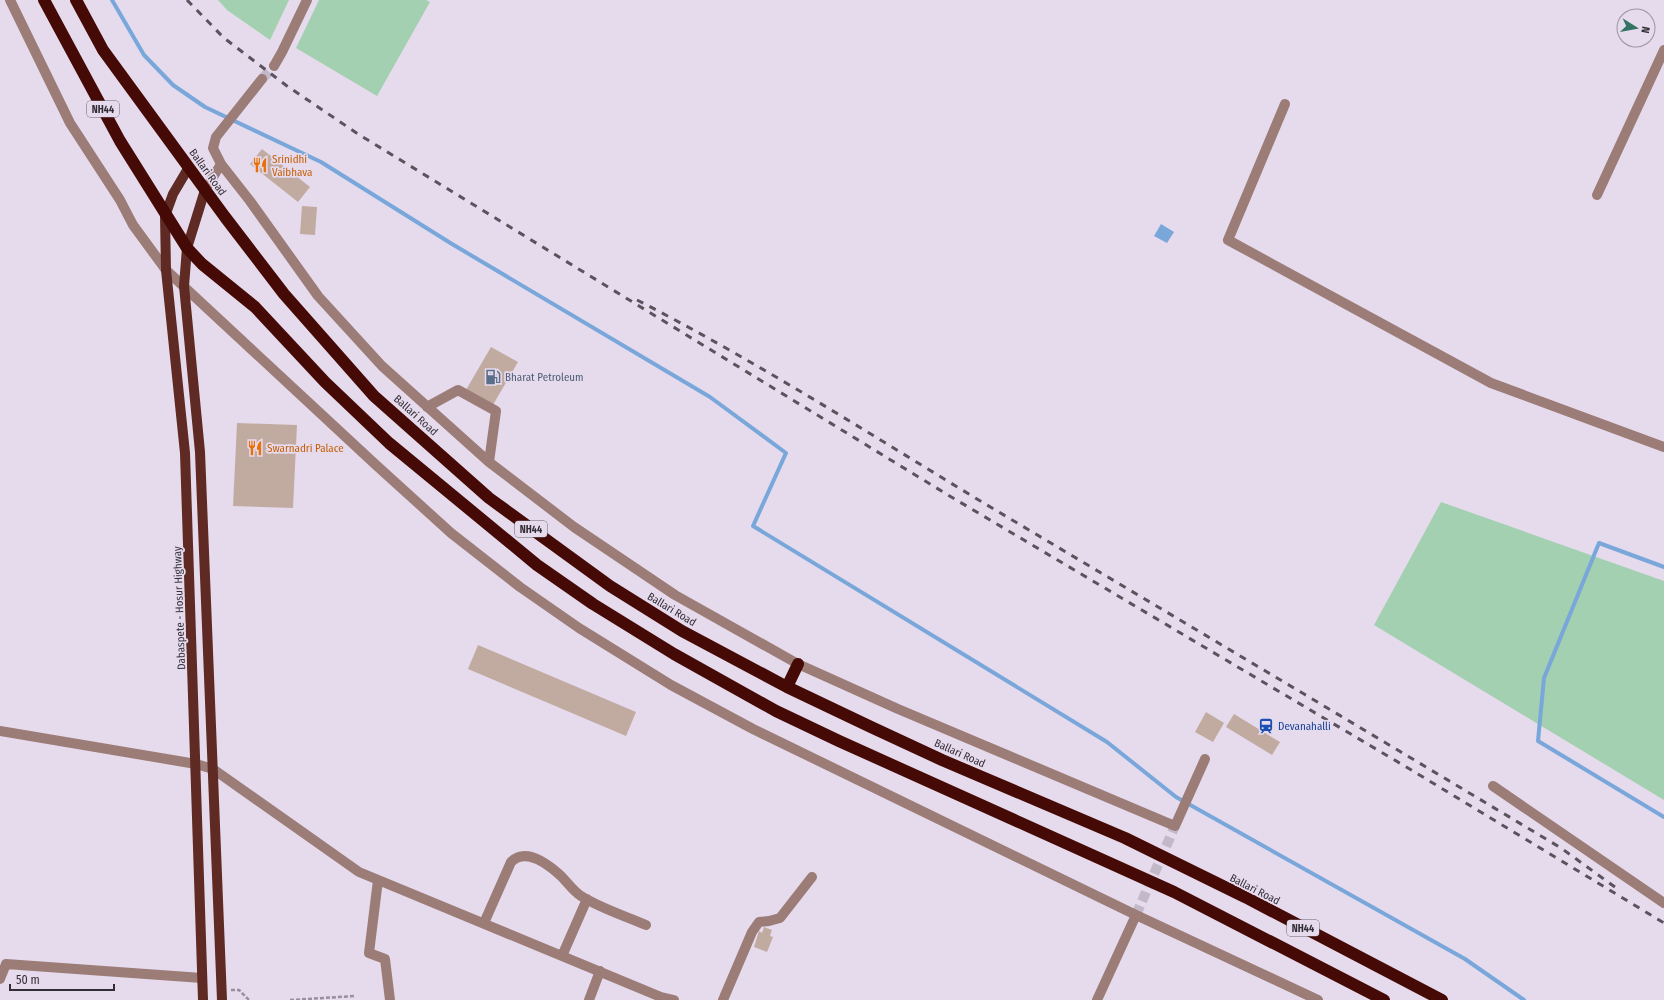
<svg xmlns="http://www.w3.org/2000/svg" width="1664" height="1000" viewBox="0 0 1664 1000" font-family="'Fira Sans Condensed',sans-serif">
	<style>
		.green { fill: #a3d0b0 }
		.water { fill: #79a7da }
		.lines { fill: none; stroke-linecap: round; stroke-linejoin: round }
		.stream { stroke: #79a7da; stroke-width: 4 }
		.building { fill: #c1aba1 }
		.minor-tunnel { stroke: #c2b8c8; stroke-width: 10; stroke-dasharray: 10 5; stroke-linecap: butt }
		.path { stroke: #988f9d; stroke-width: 2.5; stroke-dasharray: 4 2; stroke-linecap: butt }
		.minor { stroke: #9c7c76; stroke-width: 10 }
		.major { stroke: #5e2a23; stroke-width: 10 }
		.highway { stroke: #460a06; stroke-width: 12 }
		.rail { stroke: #59535d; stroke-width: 3; stroke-dasharray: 7 7; stroke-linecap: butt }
		.labels { text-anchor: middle; stroke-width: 3.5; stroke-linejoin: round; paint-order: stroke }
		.shield { fill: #e6daed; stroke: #68626c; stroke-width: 1 }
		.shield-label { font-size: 10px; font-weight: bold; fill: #322e35 }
		.food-label { font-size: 11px; fill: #c56008; stroke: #e6daed; text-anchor: start }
		.street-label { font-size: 11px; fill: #322e35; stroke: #e6daed }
		.service-label { font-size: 11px; fill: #4e5e75; stroke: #e6daed; text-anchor: start }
		.transit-label { font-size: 11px; fill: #164399; stroke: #e6daed; text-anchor: start }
	</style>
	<rect width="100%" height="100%" fill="#e6daed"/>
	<!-- green -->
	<path class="green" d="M218 0H289L270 40 227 10Z
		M319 0H426L430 2 377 96 296 48Z
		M1441 502 1664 581V800L1374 625Z"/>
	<!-- water -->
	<path class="water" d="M1161 224 1174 232 1167 243 1154 236Z"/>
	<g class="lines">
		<!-- stream -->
		<path class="stream" d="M112 0 144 55 173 85 205 107 321 162 452 244 710 397 786 453 753 526 1107 742 1176 797 1465 959 1524 1000
			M1664 567 1599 543 1544 678 1538 741 1664 817"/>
	</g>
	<!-- building -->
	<path class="building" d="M262 149 310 187 298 202 250 164Z
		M302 206 317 207 315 235 300 234Z
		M491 347 518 362 490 410 463 395Z
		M237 423 297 425 293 508 233 506Z
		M478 645 636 712 626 736 468 669Z
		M1206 712 1224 723 1213 742 1195 732Z
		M1234 714 1280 742 1272 755 1226 727Z
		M764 927 772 930 770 936 773 937 767 952 754 947 759 931 762 933Z"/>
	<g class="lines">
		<!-- minor-tunnel -->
		<path class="minor-tunnel" d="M262 79 274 66
			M1136 915 1175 826"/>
		<!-- path -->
		<path class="path" d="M231 990H239L249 1000
			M290 1000 355 996"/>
		<!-- minor -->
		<path class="minor" d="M10 0 70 123 120 200 133 225 166 270 376 465 451 533 520 587 579 628 671 685 753 729 1136 915 1318 1000
			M274 66 282 52 307 0
			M262 79 216 137 213 148 221 164 250 201 318 296 382 366 489 462 574 527 675 595 798 664 898 709 1175 826 1205 759
			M1285 104 1228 240 1491 383 1664 447
			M205 190 221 164
			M1597 195 1664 50
			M427 407 458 390 496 411 489 462
			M0 731 196 764 213 769 359 872 661 997 674 1000
			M1493 786 1664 903
			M378 880 369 953 385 959 390 1000
			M484 923 511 862C526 847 549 865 561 876 568 883 573 891 581 896 600 908 625 916 646 925
			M562 956 587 899
			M0 979 6 964 202 978
			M589 1000 600 971
			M723 1000 752 932 759 922 769 921 780 918 812 877
			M1097 1000 1136 915"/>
		<!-- major -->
		<path class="major" d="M189 167 173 194 165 216 166 270 185 453 203 1000
			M205 190 187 248 184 286 200 452 222 1000"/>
		<!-- highway -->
		<path class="highway" d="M44 0 120 141 187 248 202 264 255 307 325 382 389 443 537 565 593 604 674 654 776 711 839 741 1174 892 1384 1000
			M76 0 103 50 225 217 284 294 374 396 489 498 610 586 682 631 787 687 871 727 942 760 1125 838 1245 897 1442 1000
			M787 687 798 664"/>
		<!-- rail -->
		<path class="rail" d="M187 0 224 38 287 86 358 134 948 495 1408 768 1664 923
			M637 300C756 361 868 433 982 502 1175 617 1368 732 1561 848L1619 890"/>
	</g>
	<!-- icons -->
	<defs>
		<symbol id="restaurant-bare" viewBox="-9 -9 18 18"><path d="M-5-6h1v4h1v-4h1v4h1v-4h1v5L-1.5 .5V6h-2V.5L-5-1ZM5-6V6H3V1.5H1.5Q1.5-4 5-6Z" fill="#e8710a" stroke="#e6daed" stroke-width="2.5" paint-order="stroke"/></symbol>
		<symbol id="fuel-bare" viewBox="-9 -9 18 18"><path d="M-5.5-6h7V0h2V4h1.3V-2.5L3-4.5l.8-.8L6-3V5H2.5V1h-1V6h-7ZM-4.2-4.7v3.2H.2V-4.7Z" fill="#5c6f8a" stroke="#e6daed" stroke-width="2.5" paint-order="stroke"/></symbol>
		<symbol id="station-bare" viewBox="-9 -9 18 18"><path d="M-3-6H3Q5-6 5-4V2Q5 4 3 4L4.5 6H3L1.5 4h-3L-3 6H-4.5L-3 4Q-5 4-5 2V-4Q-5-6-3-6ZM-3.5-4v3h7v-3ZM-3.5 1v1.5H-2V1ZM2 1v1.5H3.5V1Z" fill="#1a4fb4" stroke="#e6daed" stroke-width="2.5" paint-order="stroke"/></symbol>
	</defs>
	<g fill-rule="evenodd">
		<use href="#restaurant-bare" x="249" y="154" width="22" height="22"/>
		<use href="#fuel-bare" x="482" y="366" width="22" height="22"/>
		<use href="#restaurant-bare" x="244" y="437" width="22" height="22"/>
		<use href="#station-bare" x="1255" y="715" width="22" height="22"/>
	</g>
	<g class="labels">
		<!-- shield labels -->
		<g class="shield">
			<rect x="87" y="101" width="32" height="16" rx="3"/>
			<rect x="515" y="521" width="32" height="16" rx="3"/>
			<rect x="1287" y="920" width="32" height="16" rx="3"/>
		</g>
		<g class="shield-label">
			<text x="103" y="113">NH44</text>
			<text x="531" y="533">NH44</text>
			<text x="1303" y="932">NH44</text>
		</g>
		<!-- food labels -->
		<g class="food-label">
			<text x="272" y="163">Srinidhi<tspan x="272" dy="13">Vaibhava</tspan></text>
			<text x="267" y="452">Swarnadri Palace</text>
		</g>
		<!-- street labels -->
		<g class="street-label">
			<text transform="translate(208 172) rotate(54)" y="4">Ballari Road</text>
			<text transform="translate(416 415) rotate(42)" y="4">Ballari Road</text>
			<text transform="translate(179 608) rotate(-92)" y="4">Dabaspete - Hosur Highway</text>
			<text transform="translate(672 609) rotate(31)" y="4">Ballari Road</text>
			<text transform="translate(960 753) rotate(24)" y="4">Ballari Road</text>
			<text transform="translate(1255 889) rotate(27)" y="4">Ballari Road</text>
		</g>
		<!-- service labels -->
		<g class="service-label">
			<text x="505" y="381">Bharat Petroleum</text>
		</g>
		<!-- transit labels -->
		<g class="transit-label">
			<text x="1278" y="730">Devanahalli</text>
		</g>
	</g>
	<!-- north arrow -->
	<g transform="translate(1636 28) rotate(101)"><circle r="19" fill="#e6daed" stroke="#9e95a3"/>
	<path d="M0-3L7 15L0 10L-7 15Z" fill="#337361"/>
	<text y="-6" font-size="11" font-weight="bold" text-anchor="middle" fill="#322e35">N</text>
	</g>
	<!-- scale -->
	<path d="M10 984v6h104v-6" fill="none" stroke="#322e35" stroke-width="2"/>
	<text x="16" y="984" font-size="12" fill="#322e35" stroke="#e6daed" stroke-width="3" paint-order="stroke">50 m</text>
</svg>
